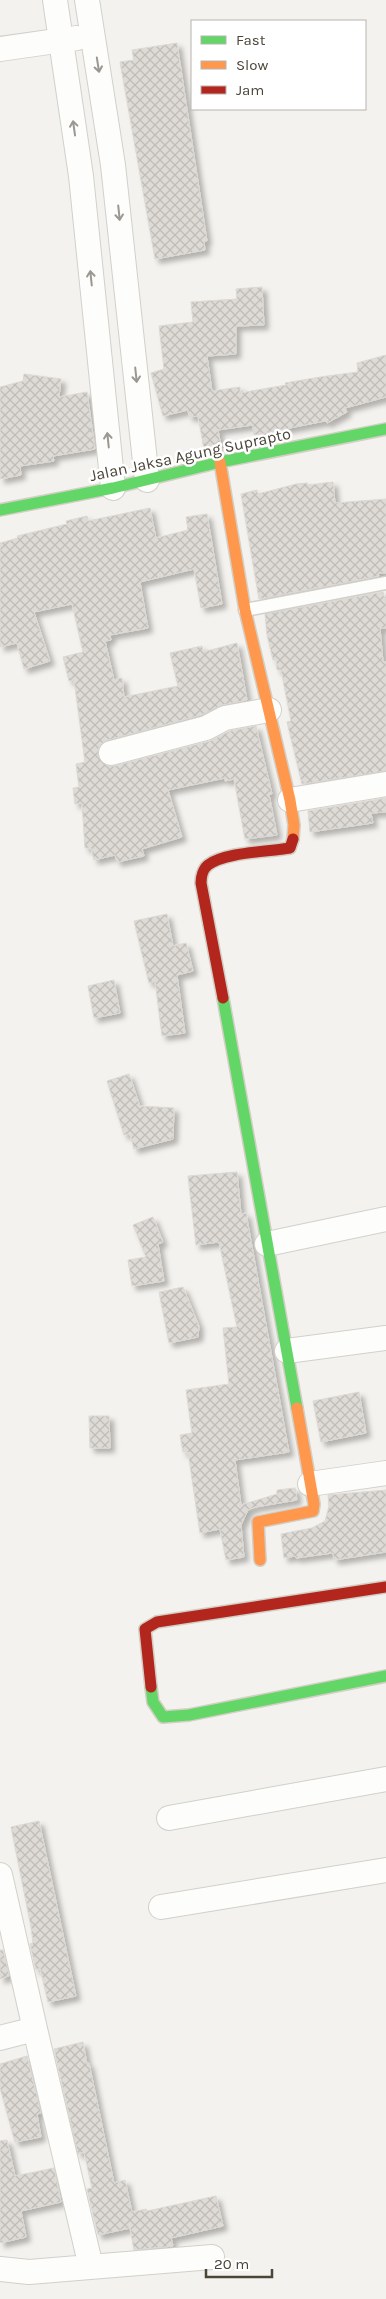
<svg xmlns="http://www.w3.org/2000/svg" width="386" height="2299" viewBox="0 0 386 2299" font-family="Karla,sans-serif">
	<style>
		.building { fill: url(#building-cross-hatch); stroke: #dcd9d4; filter: url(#shadow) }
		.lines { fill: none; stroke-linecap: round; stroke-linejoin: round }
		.lane-casing { stroke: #d2d0cb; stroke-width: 15 }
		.street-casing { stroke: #d2d0cb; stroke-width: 26 }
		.fast-casing { stroke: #d3cfc5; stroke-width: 14 }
		.slow-casing { stroke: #d3cfc5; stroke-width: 14 }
		.jam-casing { stroke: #d3cfc5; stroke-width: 14 }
		.lane { stroke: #fdfdfc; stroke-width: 12 }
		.street { stroke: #fdfdfc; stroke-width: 24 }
		.fast { stroke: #63d668; stroke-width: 11 }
		.slow { stroke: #ff974d; stroke-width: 11 }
		.jam { stroke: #b3261e; stroke-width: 11 }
		.oneway { stroke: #9b9791 }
		.labels { text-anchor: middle; stroke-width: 5; stroke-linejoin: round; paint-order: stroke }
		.street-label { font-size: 16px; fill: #4b4439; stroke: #fff }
	</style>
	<defs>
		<pattern id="building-cross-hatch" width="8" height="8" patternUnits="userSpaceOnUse" patternTransform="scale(1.25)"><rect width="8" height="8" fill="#dedbd6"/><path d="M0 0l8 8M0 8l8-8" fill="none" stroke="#c0bdb8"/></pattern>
		<filter id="shadow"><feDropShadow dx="4.5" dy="4.5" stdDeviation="2.5" flood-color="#0004"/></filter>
	</defs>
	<rect width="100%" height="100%" fill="#f4f2ee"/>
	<!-- building -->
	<path class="building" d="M177 43 207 241H204L205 250 155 259 120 62 134 60 132 50Z
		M262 287 264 325 236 326V354L207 356 212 391 240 387V393L286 385 285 383 320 377 358 372 357 363 386 355V397L345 408 347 412 327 423 325 421 254 435 253 425 218 430 221 446 204 449 198 416 189 417 188 410 163 416 151 373 164 369 159 326 193 322 191 302 237 299 236 289Z
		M24 374 61 379 59 397 87 392 95 449 53 456 54 461 20 466 21 475 0 479V387L23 381Z
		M333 482 335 503 386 499V573H378L379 576 259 599 241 494 257 490 258 494 296 484 307 483 308 485Z
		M150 508 156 538 188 530 186 517 207 514 222 604 201 608 194 569 140 582 148 628 110 635 111 640 105 641 114 680 122 678 124 697 178 686 170 653 202 646 203 652 237 643 247 700 222 705 201 715 108 740 102 743 98 749V757L107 766H114L210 741 230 731 256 726 272 794H269L277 835 245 839 234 779 225 781V778L168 790 182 837 142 849 144 856 117 862 115 855 94 860 91 848H85L82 803 75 804 73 788 79 787 76 764 85 762 74 680 69 681 63 657 83 652 72 604 34 612 50 661 24 669 17 643 0 647V543L18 538 17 536 67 524 66 521 87 516 88 521Z
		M383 592 386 604V628H380L383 662H386V771L302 784 287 722 291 721 281 670H277L276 659 273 660 267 635 265 614Z
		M386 798V812L371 813 373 823 310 832 308 811Z
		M167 914 173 946 186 943 193 971 177 975 185 1033 162 1036 155 981 149 983 134 921Z
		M114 980 120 1013 94 1018 88 986Z
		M129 1074 140 1106 174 1108 173 1139 134 1149 130 1134 124 1135 107 1081Z
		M237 1172 241 1214 246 1213 289 1452 235 1460 241 1505 277 1494V1490L295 1488 297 1500 255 1507 248 1510 241 1525 244 1557 226 1560 220 1529 200 1533 188 1452H183L180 1435 192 1433 186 1390 229 1384 223 1328 237 1327 219 1242 196 1245 188 1176Z
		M153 1217 163 1242 158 1244 164 1281 132 1286 128 1260 146 1257 133 1225Z
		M183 1287 199 1326 198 1337 169 1343 159 1292Z
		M359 1392 366 1433 321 1442 313 1401Z
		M89 1416H109L110 1448H90Z
		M386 1490V1552L334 1560 333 1553 296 1558 295 1556 284 1558 281 1534 312 1528 325 1521 329 1506 328 1495Z
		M39 1821 76 1996 48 2002 40 1968 36 1970 30 1944 33 1943 31 1927 11 1827Z
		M0 1950H3L9 1976 0 1979Z
		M83 2042 87 2064 89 2063 114 2183 125 2180 132 2212 146 2209 147 2211 216 2196 223 2226 171 2238 173 2246 134 2250 130 2228 98 2235 87 2189 92 2188 84 2152 78 2154 54 2049Z
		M27 2056 41 2113 37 2114 41 2137 15 2142 0 2088V2064Z
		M7 2140 15 2176 54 2168 61 2202 21 2211 26 2237 0 2243V2141Z"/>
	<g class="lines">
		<defs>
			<path id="lane" d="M245 610 386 583"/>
			<path id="street" d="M55 0 81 176 113 488
				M87 0 113 165 147 480
				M0 49 77 38
				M111 753 206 728 225 718 269 710
				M290 800 386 784
				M267 1244 386 1219
				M287 1351 386 1338
				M310 1484 386 1473
				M169 1818 386 1779
				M0 1875 35 2029 0 2038
				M161 1907 386 1870
				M35 2029 91 2267
				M0 2269 29 2272 212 2257"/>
			<path id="fast" d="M0 510 113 488 220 462 386 429
				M223 998 297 1408
				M151 1687 153 1702 163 1717 189 1715 386 1676"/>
			<path id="slow" d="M220 462 245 610 290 800 294 825 293 839
				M260 1560 258 1522 313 1511 314 1504 297 1408"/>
			<path id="jam" d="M223 998 201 883C201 877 203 869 208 865 225 852 268 852 290 848L293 839
				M151 1687 145 1629 157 1622 386 1587"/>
		</defs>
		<!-- lane casing -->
		<use href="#lane" class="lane-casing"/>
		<!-- street casing -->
		<use href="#street" class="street-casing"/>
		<!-- fast casing -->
		<use href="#fast" class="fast-casing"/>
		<!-- slow casing -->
		<use href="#slow" class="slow-casing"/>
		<!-- jam casing -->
		<use href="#jam" class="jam-casing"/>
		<!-- lane -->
		<use href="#lane" class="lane"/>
		<!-- street -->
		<use href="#street" class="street"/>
		<!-- fast -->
		<use href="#fast" class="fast"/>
		<!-- slow -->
		<use href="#slow" class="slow"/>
		<!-- jam -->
		<use href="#jam" class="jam"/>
	</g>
	<!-- one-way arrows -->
	<defs><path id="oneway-shaft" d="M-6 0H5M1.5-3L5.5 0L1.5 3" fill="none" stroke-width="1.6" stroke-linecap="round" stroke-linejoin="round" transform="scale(1.25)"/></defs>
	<g class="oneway">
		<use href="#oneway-shaft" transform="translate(98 65) rotate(81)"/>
		<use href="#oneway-shaft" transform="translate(74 128) rotate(-98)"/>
		<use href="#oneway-shaft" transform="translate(119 213) rotate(84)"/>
		<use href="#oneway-shaft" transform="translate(91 278) rotate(-96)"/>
		<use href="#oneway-shaft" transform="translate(136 375) rotate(84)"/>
		<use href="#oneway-shaft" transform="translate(108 440) rotate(-96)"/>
	</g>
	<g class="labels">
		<!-- street labels -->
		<g class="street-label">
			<text transform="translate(190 454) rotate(-12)" y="6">Jalan Jaksa Agung Suprapto</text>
		</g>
	</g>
	<!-- legend -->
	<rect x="191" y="20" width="175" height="90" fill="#ffffff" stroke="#b7b4b0"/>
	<rect x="201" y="36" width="25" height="8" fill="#63d668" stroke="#b7b4b0"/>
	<text x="236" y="45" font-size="15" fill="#4b4439">Fast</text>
	<rect x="201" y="61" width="25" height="8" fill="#ff974d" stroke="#b7b4b0"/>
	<text x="236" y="70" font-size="15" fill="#4b4439">Slow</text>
	<rect x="201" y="86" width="25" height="8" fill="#b3261e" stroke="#b7b4b0"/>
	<text x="236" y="95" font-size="15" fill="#4b4439">Jam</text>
	<!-- scale -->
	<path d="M206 2269v8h66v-8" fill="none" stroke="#4b4439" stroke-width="2.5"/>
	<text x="214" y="2269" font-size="15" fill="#4b4439" stroke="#ffffff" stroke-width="4" paint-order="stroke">20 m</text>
</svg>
